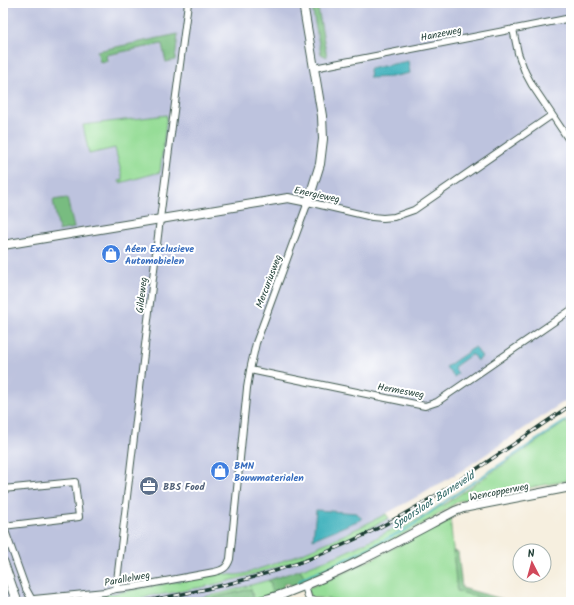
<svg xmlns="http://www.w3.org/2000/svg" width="574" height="605" viewBox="0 0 574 605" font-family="Kalam,sans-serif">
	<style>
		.industrial { fill: #bdc3de }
		.green { fill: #96dd97; stroke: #5a8d66 }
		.forest { fill: #78bc80; stroke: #4c7c5a }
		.water { fill: #43b2bd; stroke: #317878 }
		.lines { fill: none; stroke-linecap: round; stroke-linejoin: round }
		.stream { stroke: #43b2bd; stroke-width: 2 }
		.minor-casing { stroke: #3f584e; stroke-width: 8 }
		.tertiary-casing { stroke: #3f584e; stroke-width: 10 }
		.secondary-casing { stroke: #3f584e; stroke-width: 11 }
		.minor { stroke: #fff; stroke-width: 6 }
		.tertiary { stroke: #fff; stroke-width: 8 }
		.secondary { stroke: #fff; stroke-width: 9 }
		.rail-casing { stroke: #1f3d34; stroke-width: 3.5 }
		.rail { stroke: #fff; stroke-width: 2; stroke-dasharray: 6; stroke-linecap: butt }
		.labels { text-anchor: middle; stroke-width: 4; stroke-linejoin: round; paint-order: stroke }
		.street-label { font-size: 10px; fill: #1f3d34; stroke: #fff }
		.shop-label { font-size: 10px; font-weight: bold; fill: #366cbe; stroke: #fff; text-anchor: start }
		.service-label { font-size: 10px; font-weight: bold; fill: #4e5e75; stroke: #fff; text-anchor: start }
		.water-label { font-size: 11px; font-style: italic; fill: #2c6664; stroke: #fff }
	</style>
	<rect width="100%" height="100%" fill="#fff"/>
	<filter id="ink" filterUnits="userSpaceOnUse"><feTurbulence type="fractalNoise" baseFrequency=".025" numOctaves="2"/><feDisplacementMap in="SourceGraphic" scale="8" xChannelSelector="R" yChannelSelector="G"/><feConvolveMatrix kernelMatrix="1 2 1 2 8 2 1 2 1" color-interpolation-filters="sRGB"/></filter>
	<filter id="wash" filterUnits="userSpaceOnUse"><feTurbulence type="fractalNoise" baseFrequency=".012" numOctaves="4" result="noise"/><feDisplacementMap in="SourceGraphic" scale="16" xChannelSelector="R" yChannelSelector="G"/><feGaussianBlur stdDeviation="0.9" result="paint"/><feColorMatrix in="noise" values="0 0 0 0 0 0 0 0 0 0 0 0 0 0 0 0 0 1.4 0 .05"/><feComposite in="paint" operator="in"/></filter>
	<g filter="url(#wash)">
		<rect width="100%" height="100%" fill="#f6efdf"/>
		<!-- industrial -->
		<path class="industrial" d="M3 3H571V397L461 471 424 493 354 531 300 555 242 576 82 602H3Z
			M389 518 396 527 375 539H373L337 556 274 579 222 593 180 602H120L143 598 153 595H159L188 590 189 589 203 587 243 578 293 562 315 554 352 537Z"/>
		<!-- green -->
		<path class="green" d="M167 115 160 172 120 183 119 181 123 180 115 148 89 154 83 125Z
			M566 422 571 429V480L459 501 432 519 377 549 301 584 302 572 299 570 339 555 373 539H374L396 527 398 530 447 503Z
			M386 514 389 518C338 546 284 568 228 581 215 584 202 588 189 589L188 590 159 595H153L144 598 120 602 114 601 110 602H42L105 595 223 573C227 574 231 575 235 575 245 575 255 570 265 567 307 553 347 534 386 514Z
			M450 516 457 591 496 602H352L310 597 308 588C358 569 404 542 450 516Z
			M269 580V582L271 583 273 593 278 591 280 592 254 600 250 589 196 602H180L222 593Z"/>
		<!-- forest -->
		<path class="forest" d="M311 3H317L327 57 321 54Z
			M178 34 175 60 166 62 162 44 106 55 107 61 100 62 97 51Z
			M67 198 74 228 59 231 53 200Z
			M453 551 458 552 462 588 513 602H496L457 591Z
			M299 570 302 572 304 577 301 584 295 587 291 585 288 583 283 585 284 589 282 591C279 592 277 591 273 593L271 591V583L269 582V580Z
			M251 589 254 600 241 602H196Z"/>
		<!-- water -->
		<path class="water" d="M408 61 410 73 391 77 370 78 369 69Z
			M475 347 482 357 477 361 472 354 454 367 458 374 454 377 446 367Z
			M316 510 357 513 362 519 313 539Z"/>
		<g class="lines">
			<!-- stream -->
			<path class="stream" d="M298 583 301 579 347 559 375 545 410 527 447 500 571 417
				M277 601H284L294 602 295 601"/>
		</g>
	</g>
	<g filter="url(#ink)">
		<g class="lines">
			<defs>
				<path id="minor" d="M513 29 518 53 525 72 532 85 571 143
					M314 68 571 18
					M250 370 420 405 425 406 437 402 571 310
					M3 489 75 482 79 517 3 526
					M3 525 26 589 31 598 34 599 105 592 116 589 133 587 214 572C223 570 227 568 230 559L247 388 250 370 256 343 308 202 372 217 383 218 394 217 414 210 552 115
					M305 586 309 600 327 602
					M116 589 160 219 188 3"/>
				<path id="tertiary" d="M3 245 288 198 308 202 320 164 323 139 322 116 303 3
					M256 602C266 599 276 597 286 593 345 571 400 540 455 511L463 508 571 487"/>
				<path id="secondary" d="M3 562 17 602"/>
			</defs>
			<!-- minor casing -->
			<use href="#minor" class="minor-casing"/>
			<!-- tertiary casing -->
			<use href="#tertiary" class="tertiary-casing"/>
			<!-- secondary casing -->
			<use href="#secondary" class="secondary-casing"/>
			<!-- minor -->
			<use href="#minor" class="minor"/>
			<!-- tertiary -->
			<use href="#tertiary" class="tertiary"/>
			<!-- secondary -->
			<use href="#secondary" class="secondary"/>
			<defs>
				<path id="rail" d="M139 602C210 590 280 574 345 544 426 508 498 454 571 405"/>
			</defs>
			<!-- rail casing -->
			<use href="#rail" class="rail-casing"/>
			<!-- rail -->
			<use href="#rail" class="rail"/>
		</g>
	</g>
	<!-- icons -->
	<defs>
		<symbol id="shop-disc" viewBox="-11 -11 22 22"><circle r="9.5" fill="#3f7fe0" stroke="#fff"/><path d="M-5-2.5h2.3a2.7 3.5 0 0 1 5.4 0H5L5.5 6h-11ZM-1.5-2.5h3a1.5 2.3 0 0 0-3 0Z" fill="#fff"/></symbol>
		<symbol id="office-disc" viewBox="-11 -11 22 22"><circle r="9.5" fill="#5c6f8a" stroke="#fff"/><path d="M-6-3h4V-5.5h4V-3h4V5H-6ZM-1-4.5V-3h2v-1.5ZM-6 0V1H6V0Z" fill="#fff"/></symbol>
	</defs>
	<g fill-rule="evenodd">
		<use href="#shop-disc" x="100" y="243" width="22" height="22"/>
		<use href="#shop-disc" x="209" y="460" width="22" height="22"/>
		<use href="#office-disc" x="138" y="475" width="22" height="22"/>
	</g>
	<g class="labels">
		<!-- street labels -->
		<g class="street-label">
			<text transform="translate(441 33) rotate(-11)" y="4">Hanzeweg</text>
			<text transform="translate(317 194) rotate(12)" y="4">Energieweg</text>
			<text transform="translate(268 281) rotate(-69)" y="4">Mercuriusweg</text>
			<text transform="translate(141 295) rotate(-83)" y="4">Gildeweg</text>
			<text transform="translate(401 390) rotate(10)" y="4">Hermesweg</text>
			<text transform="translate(499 491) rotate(-11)" y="4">Wencopperweg</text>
			<text transform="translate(127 578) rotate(-10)" y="4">Parallelweg</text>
		</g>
		<!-- shop labels -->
		<g class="shop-label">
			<text x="125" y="252">Aéen Exclusieve<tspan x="125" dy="12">Automobielen</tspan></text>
			<text x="234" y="469">BMN<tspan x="234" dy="12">Bouwmaterialen</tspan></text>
		</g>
		<!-- service labels -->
		<g class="service-label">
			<text x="163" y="490">BBS Food</text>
		</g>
		<!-- water labels -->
		<g class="water-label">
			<text transform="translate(433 500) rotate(-33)" y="4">Spoorsloot Barneveld</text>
		</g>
	</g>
	<!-- margin -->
	<rect width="574" height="605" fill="none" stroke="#fff" stroke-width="16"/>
	<!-- north arrow -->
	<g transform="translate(532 563) rotate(354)"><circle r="19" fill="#ffffff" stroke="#a5b1ae"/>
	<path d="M0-3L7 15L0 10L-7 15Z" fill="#d1495b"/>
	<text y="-6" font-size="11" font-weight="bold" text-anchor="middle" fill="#1f3d34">N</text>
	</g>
</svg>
